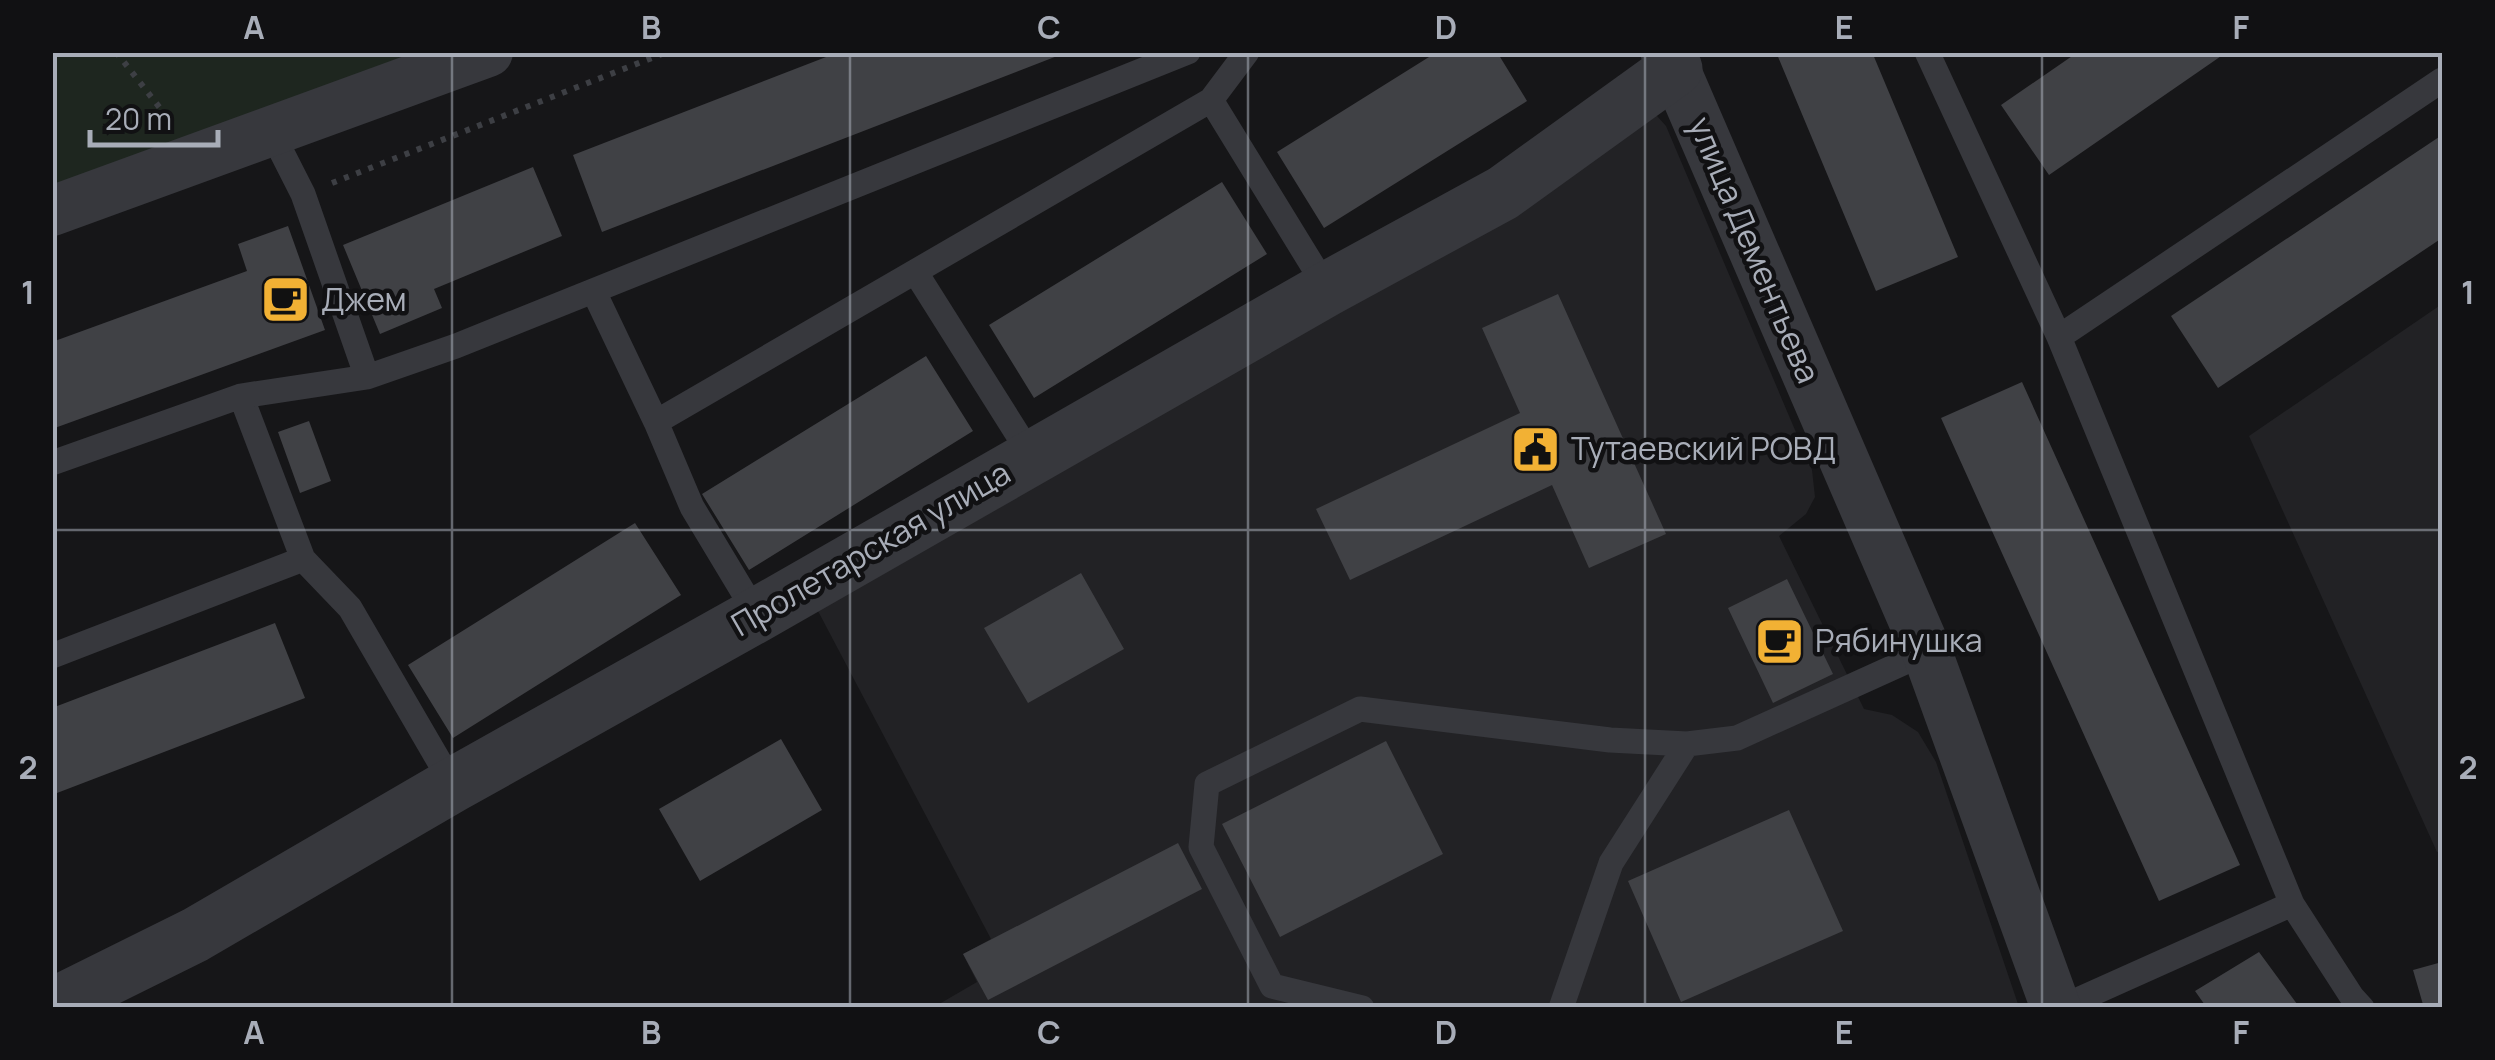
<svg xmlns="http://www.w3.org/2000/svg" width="2495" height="1060" viewBox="0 0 2495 1060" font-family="Manrope,sans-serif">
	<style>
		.built { fill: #222225 }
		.green { fill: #1e261f }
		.building { fill: #404145 }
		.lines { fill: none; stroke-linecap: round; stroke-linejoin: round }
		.path { stroke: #3d3f44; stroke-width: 6; stroke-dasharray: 5 8; stroke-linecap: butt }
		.service { stroke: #37383d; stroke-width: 25 }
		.minor { stroke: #37383d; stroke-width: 50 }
		.tertiary { stroke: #37383d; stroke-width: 55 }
		.grid { fill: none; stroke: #a8adb8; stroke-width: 2.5; stroke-opacity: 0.55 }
		.labels { text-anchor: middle; stroke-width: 9; stroke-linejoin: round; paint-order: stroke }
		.street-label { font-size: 32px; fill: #a8adb8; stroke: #111113 }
		.poi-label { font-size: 32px; fill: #a8adb8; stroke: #111113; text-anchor: start }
		.neatline { fill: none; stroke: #a8adb8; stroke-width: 4 }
		.grid-label { font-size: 32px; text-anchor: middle; font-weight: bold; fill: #a8adb8 }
	</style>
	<rect width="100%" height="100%" fill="#161618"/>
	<!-- built -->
	<path class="built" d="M1647 116H1657L1666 126 1812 470 1815 497 1806 514 1779 536 1864 709 1892 715 1918 732 1936 762 2019 1007H934L977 982 963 954 991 939 818 611Z
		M2442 304V851L2437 852 2249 436Z"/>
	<!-- green -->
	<path class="green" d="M53 53H426L53 190Z"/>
	<!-- building -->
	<path class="building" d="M839 52 1065 53 602 232 573 155Z
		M1437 52H1497L1527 101 1324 228 1277 152Z
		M1776 52H1872L1958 257 1876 291Z
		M2078 52H2227L2049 175 2001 105Z
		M2442 135V238L2218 388 2171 316Z
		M533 167 562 236 434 289 442 308 380 334 343 245Z
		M1222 182 1267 254 1034 398 989 325Z
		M288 226 325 330 52 429V342L247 271 238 244Z
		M1558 294 1666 534 1589 568 1552 485 1350 580 1316 509 1520 413 1482 328Z
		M926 356 973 431 749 570 702 494Z
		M2022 382 2240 865 2159 901 1941 418Z
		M309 421 331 481 300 493 278 432Z
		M635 523 681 595 453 738 408 665Z
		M1081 573 1124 649 1028 703 984 628Z
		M1787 579 1833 674 1773 703 1728 608Z
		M275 623 305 698 57 793 52 781V708Z
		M781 739 822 810 700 881 659 809Z
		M1386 741 1443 854 1280 937 1222 824Z
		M1789 810 1843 931 1681 1002 1628 881Z
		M1178 843 1202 889 988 1000 963 954Z
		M2259 952 2300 1008H2207L2195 991Z
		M2442 962V1008H2424L2413 970Z"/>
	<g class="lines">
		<!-- path -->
		<path class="path" d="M116 52 171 122
			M332 183 667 52"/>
		<!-- service -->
		<path class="service" d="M1927 52 2059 337 2292 904 2352 997 2362 1008
			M1211 100 1327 289
			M271 131 303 194 367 377
			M916 273 1032 457
			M594 292 656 422 692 507 757 615
			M2059 337 2442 80
			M241 396 303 559 350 608 453 785
			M656 422 1211 100 1247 52
			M52 463 241 396 367 377 456 346 1188 52
			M52 656 303 559
			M1362 1008 1272 986 1201 847 1207 784 1360 709 1610 740 1687 744 1737 738 1927 652
			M1561 1008 1611 863 1687 744
			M2060 1008 2292 904"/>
		<!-- minor -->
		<path class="minor" d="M1675 69 1927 652 2056 1008
			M52 211 488 52"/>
		<!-- tertiary -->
		<path class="tertiary" d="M52 1006 195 935 453 785 757 615 1327 289 1503 193 1675 69 1668 52"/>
	</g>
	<!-- grid -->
	<path class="grid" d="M452 52V1008M850 52V1008M1248 52V1008M1645 52V1008M2042 52V1008M52 530H2442"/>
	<!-- icons -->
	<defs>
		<symbol id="cafe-square" viewBox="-11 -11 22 22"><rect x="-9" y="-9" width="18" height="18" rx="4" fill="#f2b134" stroke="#111113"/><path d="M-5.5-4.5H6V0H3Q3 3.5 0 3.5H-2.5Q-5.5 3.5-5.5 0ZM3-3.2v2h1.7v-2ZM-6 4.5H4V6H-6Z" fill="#111"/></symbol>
		<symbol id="civic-square" viewBox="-11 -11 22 22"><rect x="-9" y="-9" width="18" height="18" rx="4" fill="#f2b134" stroke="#111113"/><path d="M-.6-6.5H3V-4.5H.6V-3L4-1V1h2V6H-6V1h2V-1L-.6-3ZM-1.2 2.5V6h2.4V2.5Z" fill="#111"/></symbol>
	</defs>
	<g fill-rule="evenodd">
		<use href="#cafe-square" x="258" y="272" width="55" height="55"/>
		<use href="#civic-square" x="1508" y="422" width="55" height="55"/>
		<use href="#cafe-square" x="1752" y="614" width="55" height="55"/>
	</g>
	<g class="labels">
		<!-- street labels -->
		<g class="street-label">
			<text transform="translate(1754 250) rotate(67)" y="11">улица Дементьева</text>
			<text transform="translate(871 549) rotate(-30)" y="11">Пролетарская улица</text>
		</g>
		<!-- poi labels -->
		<g class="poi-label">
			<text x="321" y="311">Джем</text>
			<text x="1571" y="460">Тутаевский РОВД</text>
			<text x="1815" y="652">Рябинушка</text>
		</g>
	</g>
	<!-- border -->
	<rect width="2495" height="1060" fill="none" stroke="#111113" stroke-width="110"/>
	<!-- scale -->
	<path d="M90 130v15h128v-15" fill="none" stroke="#a8adb8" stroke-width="5"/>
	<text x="105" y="130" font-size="30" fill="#a8adb8" stroke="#111113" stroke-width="8" paint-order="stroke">20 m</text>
	<rect x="55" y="55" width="2385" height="950" class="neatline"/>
	<g class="grid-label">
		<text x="254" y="39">A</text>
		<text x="651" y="39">B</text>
		<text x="1049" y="39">C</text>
		<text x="1446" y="39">D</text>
		<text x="1844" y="39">E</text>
		<text x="2241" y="39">F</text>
		<text x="28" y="304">1</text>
		<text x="2468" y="304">1</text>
		<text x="28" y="779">2</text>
		<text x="2468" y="779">2</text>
		<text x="254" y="1044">A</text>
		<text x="651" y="1044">B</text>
		<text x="1049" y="1044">C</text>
		<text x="1446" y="1044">D</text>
		<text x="1844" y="1044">E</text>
		<text x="2241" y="1044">F</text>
	</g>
</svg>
